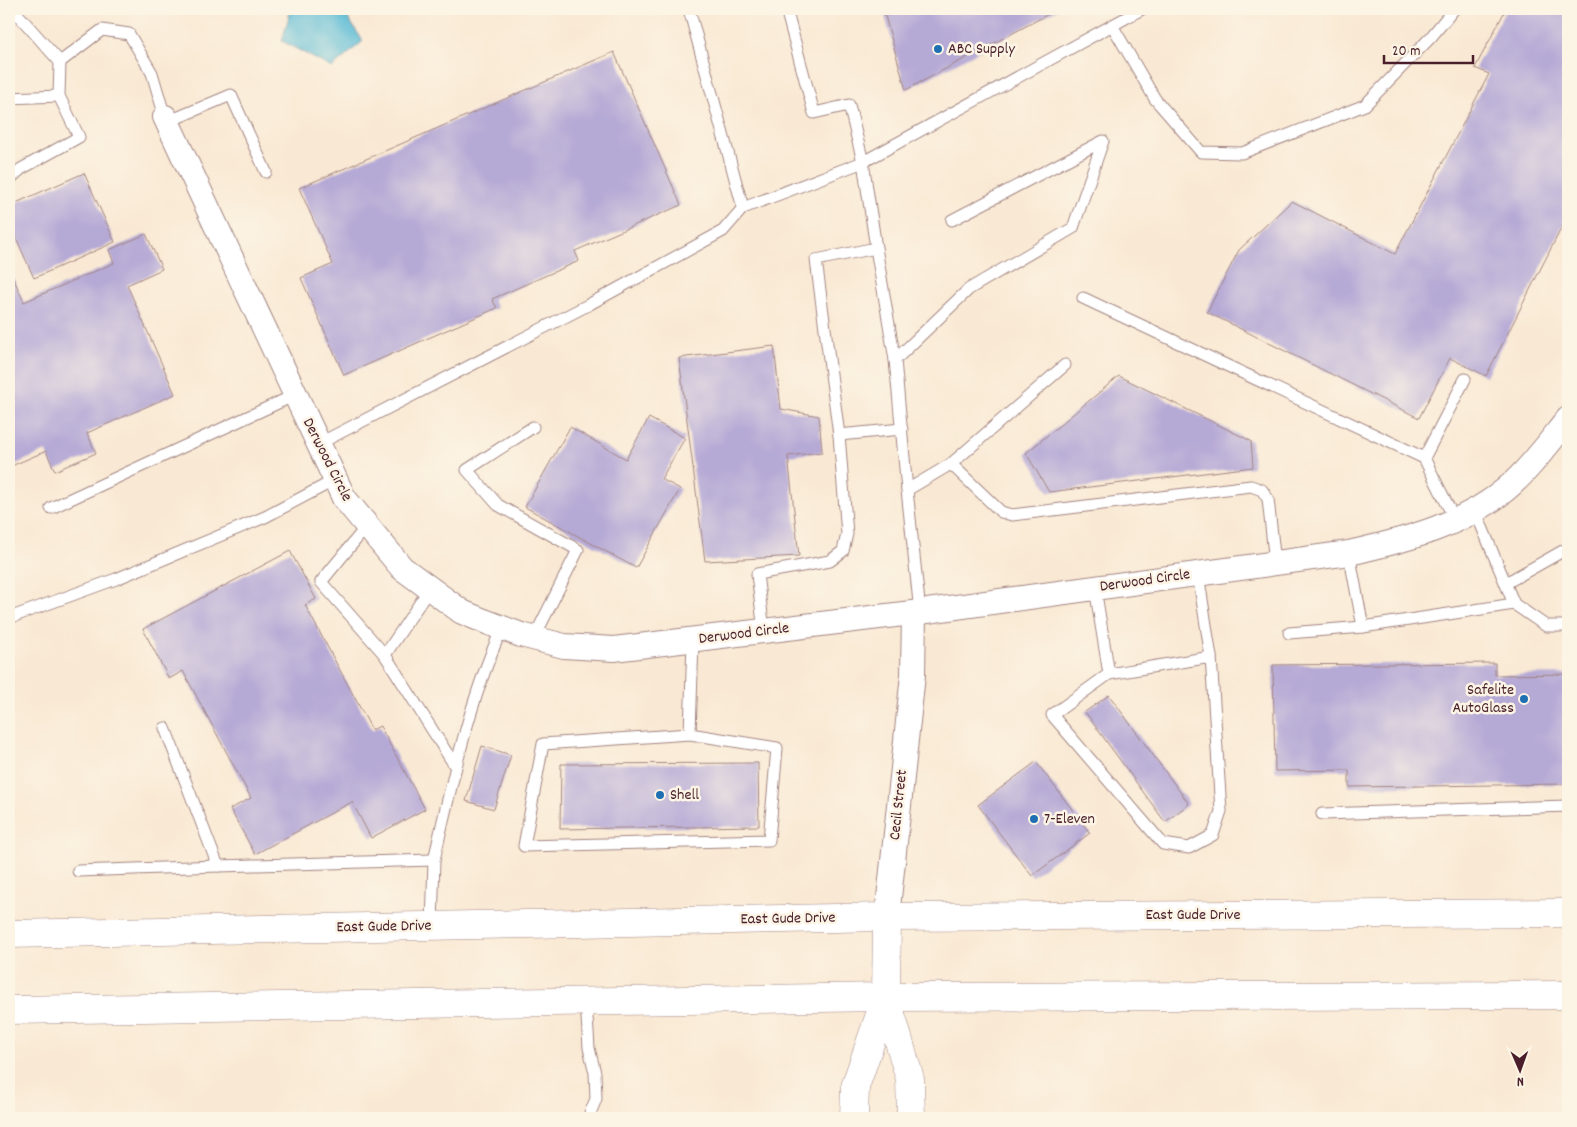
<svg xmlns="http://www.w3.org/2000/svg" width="1577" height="1127" font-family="Dekko,sans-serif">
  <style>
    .water { fill: #57bad5; stroke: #506c80 }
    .building { fill: #b5a9d6 }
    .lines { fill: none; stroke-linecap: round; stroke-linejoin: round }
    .lane-casing { stroke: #a28480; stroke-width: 13 }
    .street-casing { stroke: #a28480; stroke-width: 26 }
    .secondary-casing { stroke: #a28480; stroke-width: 29 }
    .lane { stroke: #fff; stroke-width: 11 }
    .street { stroke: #fff; stroke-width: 24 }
    .secondary { stroke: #fff; stroke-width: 28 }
    .poi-dot { fill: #1f6fb2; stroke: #fcf5e5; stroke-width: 2 }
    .labels { text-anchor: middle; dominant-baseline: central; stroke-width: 5; stroke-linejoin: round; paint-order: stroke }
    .poi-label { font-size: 16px; fill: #4a1f2b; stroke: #fcf5e5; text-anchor: start }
    .street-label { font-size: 16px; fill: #4a1f2b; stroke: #fcf5e5 }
  </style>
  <rect width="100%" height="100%" fill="#fcf5e5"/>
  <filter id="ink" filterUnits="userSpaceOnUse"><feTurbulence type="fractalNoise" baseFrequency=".02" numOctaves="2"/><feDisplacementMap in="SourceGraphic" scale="10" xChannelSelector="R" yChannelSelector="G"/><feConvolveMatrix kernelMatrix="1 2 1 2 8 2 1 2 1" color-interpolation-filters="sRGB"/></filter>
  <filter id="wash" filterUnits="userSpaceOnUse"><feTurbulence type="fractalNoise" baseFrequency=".0096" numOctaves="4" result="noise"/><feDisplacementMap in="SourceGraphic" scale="20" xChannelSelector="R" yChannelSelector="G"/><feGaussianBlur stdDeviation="1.12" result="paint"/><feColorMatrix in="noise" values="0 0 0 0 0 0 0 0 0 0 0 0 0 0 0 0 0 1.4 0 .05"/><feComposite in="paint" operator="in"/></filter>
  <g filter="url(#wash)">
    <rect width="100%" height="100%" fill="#f9e9d4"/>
    <!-- water -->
    <path class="water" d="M291,9h51l21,32 -31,27 -50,-27z"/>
    <g id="blocks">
      <!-- building -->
      <g class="building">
        <path d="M883,9h175l-152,81z"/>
        <path d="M1506,9h62v206l-82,161 -36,-18 -31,60 -212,-106 32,-62 53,-49 103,53 94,-180 -14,-6z"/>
        <path d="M614,52l67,153 -106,46 4,10 -87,38 5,9 -153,67 -43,-97 32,-14 -34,-76z"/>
        <path d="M84,173l31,69 -81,36 -25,-56v-16z"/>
        <path d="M146,234l16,35 -35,16 48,109 -88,39 9,20 -41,18 -9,-20 -37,16v-190l3,-2 12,27 90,-39 -5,-13z"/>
        <path d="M774,346l7,63 38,7 3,36 -34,4 11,100 -94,5 -26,-203z"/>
        <path d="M1119,376l132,65 2,26 -204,25 -23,-39z"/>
        <path d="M649,418l36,20 -24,41 19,10 -44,79 -111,-61 45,-80 56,32z"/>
        <path d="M290,551l26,48 -11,6 67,125 8,-4 45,83 -54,29 -19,-36 -97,52 -25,-45 21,-11 -68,-127 -14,8 -26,-50z"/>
        <path d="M1495,663v12l73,-1v110l-219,3v-17l-74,1 -2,-106z"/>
        <path d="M1109,695l80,109 -24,18 -80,-110z"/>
        <path d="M482,746l29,9 -17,54 -28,-8z"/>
        <path d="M1036,762l54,71 -58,43 -54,-71z"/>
        <path d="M758,763l1,63 -199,3 1,-65z"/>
      </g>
    </g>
  </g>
  <g filter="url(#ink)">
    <use href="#blocks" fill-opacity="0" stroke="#a28480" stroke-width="1"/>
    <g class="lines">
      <defs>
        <g id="lane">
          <path d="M13,9l47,53"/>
          <path d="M689,9l54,199 120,-46 -14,-57 -35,8 -28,-104"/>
          <path d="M1112,25l43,74 46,53 41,1 123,-48 66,-68 23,-28"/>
          <path d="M9,98l50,-2"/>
          <path d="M167,122l64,-27 35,77"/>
          <path d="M9,180l12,-11 58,-32 -20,-41 1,-34 42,-32 27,4 23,39 13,44"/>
          <path d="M876,248l-13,-86 279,-153"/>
          <path d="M1083,298l341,160"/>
          <path d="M533,427l-66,43 31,35 80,45 -44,88"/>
          <path d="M839,435l-23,-175 60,-12 19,112"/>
          <path d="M318,444l270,-139 135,-74 20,-23"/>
          <path d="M951,464l114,-99"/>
          <path d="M907,490l-12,-130 74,-71 104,-61 30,-87 -151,79"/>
          <path d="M51,508l244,-113"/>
          <path d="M1475,510l39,94 32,22h22"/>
          <path d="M1455,520l-31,-62 41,-79"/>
          <path d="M367,526l-46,56 64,73"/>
          <path d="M1349,553l14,74"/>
          <path d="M1506,583l62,-35"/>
          <path d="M430,588l-45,67 70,111"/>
          <path d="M1095,588l14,86 -57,41 111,129 26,4 24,-13 8,-24 -10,-154 -13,-83"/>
          <path d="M920,612l-13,-122 44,-26 50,48 11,3 239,-29 11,4 6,9 7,64"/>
          <path d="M9,618l107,-39 149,-62 70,-37"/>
          <path d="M764,631l-7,-57 73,-13 13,-10 4,-17 -8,-99 63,-6"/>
          <path d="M1289,633l74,-6 151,-23"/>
          <path d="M1109,674l102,-17"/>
          <path d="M165,728l53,138 216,-6 -2,66"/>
          <path d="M690,734l-147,10 -19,102 245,-6 8,-92 -87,-14 3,-94"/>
          <path d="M1322,814l246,-8"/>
          <path d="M434,860c18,-79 35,-158 68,-232"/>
          <path d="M78,871l140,-5"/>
          <path d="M586,1002l3,46 6,25 1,26 -8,19"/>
        </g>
        <g id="street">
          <path d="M165,117l179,381 58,70 60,44 22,9 37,14 43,11 50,3 306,-37 429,-59c57,-13 120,-29 164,-70 20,-18 38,-43 55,-64"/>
          <path d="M887,917l26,-242 1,-62"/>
        </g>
        <g id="secondary">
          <path d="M887,917l-1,80 24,82 1,39"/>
          <path d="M9,934l878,-17 681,-4"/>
          <path d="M9,1010l877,-13 682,-2"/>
          <path d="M854,1118l1,-31 31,-90"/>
        </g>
      </defs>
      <!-- lane casing -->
      <use href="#lane" class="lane-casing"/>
      <!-- street casing -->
      <use href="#street" class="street-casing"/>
      <!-- secondary casing -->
      <use href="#secondary" class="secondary-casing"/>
      <!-- lane -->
      <use href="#lane" class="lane"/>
      <!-- street -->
      <use href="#street" class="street"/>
      <!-- secondary -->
      <use href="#secondary" class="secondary"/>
    </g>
  </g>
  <!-- markers -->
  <g class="poi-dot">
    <circle cx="938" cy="49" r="5"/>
    <circle cx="1524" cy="699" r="5"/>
    <circle cx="660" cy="795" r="5"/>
    <circle cx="1034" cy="819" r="5"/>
  </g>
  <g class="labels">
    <!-- poi labels -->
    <g class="poi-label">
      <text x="948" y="49">ABC Supply</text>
      <text x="1514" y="690" text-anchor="end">Safelite<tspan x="1514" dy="18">AutoGlass</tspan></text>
      <text x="670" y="795">Shell</text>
      <text x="1044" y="819">7-Eleven</text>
    </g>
    <!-- street labels -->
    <g class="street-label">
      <text transform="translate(327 460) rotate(63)">Derwood Circle</text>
      <text transform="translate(1145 581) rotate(-8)">Derwood Circle</text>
      <text transform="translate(744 634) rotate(-7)">Derwood Circle</text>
      <text transform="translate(899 805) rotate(-84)">Cecil Street</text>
      <text x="1193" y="915">East Gude Drive</text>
      <text transform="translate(788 919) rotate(-1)">East Gude Drive</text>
      <text transform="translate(384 927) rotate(-1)">East Gude Drive</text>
    </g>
  </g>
  <!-- margin -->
  <rect width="1577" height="1127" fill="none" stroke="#fcf5e5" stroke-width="30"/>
  <!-- north arrow -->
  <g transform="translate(1520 1070) rotate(178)" stroke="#fcf5e5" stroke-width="4" paint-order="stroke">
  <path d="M0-4L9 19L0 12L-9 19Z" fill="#4a1f2b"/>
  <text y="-8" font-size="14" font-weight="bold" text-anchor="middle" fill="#4a1f2b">N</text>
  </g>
  <!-- scale -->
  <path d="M1384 55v8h89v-8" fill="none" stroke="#4a1f2b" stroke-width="2.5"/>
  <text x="1392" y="55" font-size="15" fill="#4a1f2b" stroke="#fcf5e5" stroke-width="4" paint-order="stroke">20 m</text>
</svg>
